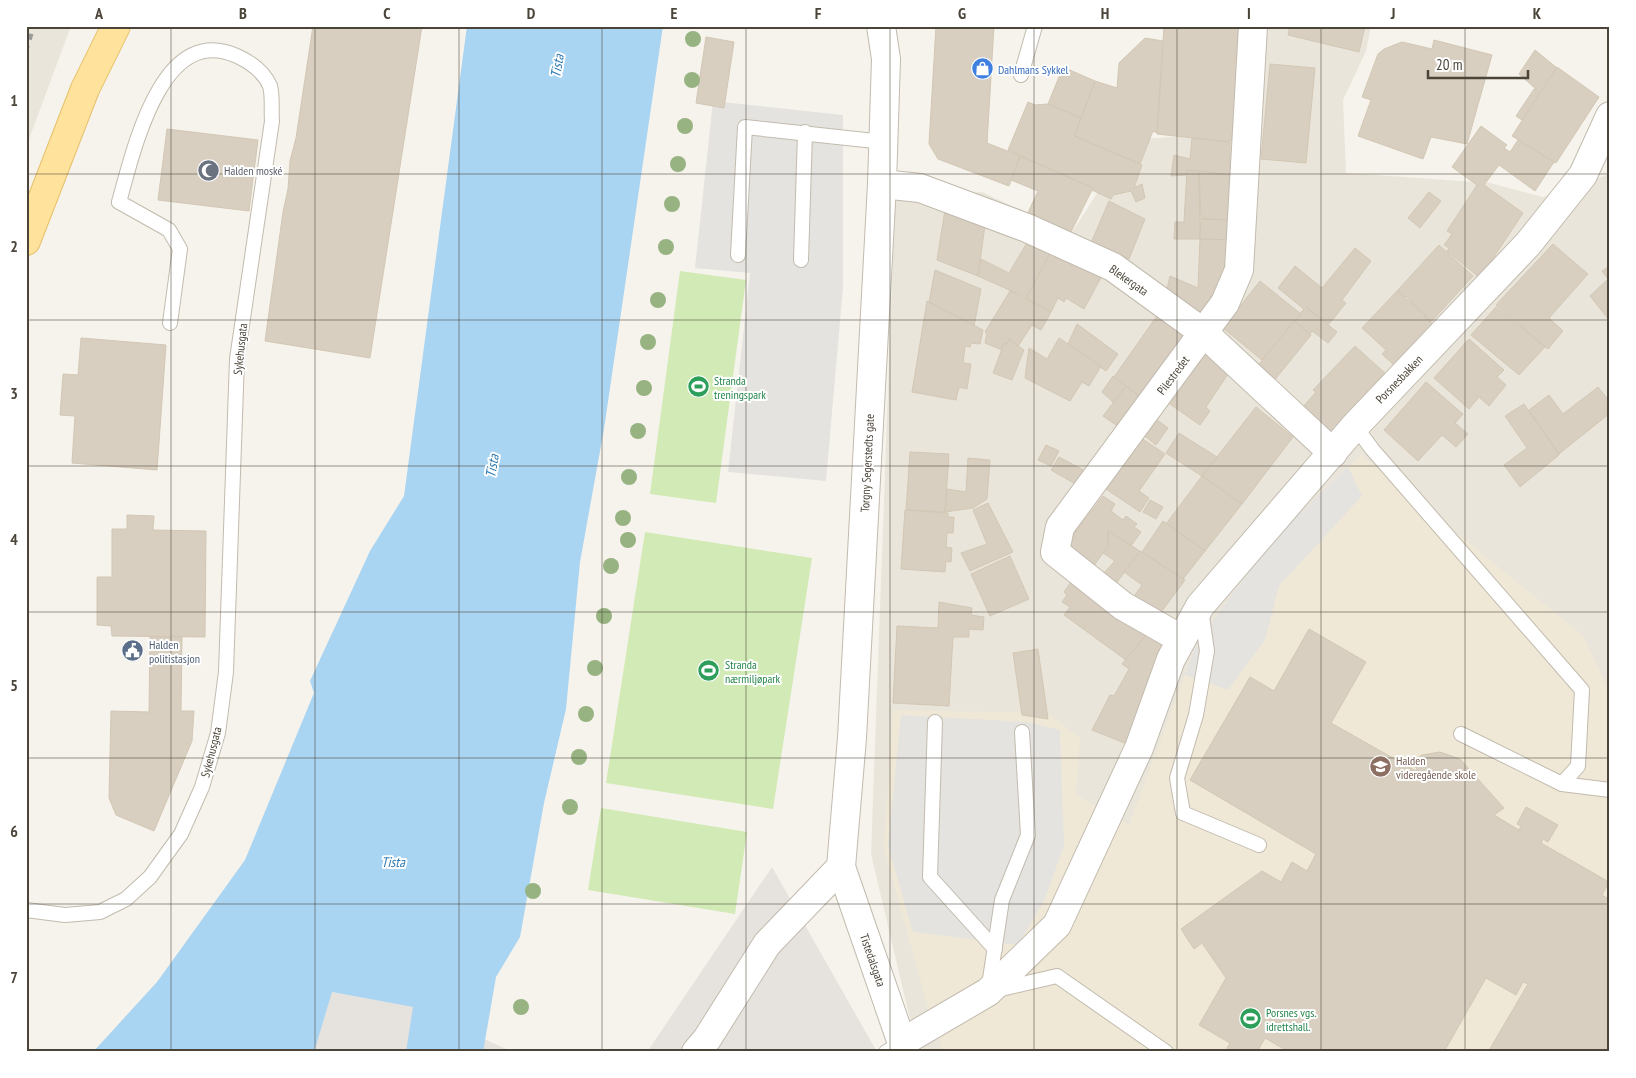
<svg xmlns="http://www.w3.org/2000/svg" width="1636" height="1078" font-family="'PT Sans Narrow',sans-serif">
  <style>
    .residential { fill: #eae5da }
    .industrial { fill: #e6e2dd }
    .education { fill: #efe8d6 }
    .green { fill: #d2eab5 }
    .parking { fill: #e5e3e0 }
    .water { fill: #a9d4f2 }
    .building { fill: #d8cfc1; stroke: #d3c7b4 }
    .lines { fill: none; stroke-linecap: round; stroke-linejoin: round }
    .service-casing { stroke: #c2bbae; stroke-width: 16 }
    .minor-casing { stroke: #c2bbae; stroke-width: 30 }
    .tertiary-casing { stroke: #c2bbae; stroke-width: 30 }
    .primary-casing { stroke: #e6c16a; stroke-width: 30 }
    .service { stroke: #fff; stroke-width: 14 }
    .minor { stroke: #fff; stroke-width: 28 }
    .tertiary { stroke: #fff; stroke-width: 28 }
    .primary { stroke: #ffe39c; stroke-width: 28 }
    .rail { stroke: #9a9a9a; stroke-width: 4; stroke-dasharray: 6 6; stroke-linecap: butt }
    .tree { fill: #97b381 }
    .grid { fill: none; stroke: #4b4439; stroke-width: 1; stroke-opacity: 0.55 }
    .labels { text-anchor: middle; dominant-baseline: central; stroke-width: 4; stroke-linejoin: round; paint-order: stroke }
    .shop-label { font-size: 12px; fill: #366cbe; stroke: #fff; text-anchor: start }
    .worship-label { font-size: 12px; fill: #5b616d; stroke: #fff; text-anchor: start }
    .street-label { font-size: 12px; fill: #4b4439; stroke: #fff }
    .leisure-label { font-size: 12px; fill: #27864d; stroke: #fff; text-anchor: start }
    .service-label { font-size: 12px; fill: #4e5e75; stroke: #fff; text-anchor: start }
    .education-label { font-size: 12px; fill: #785e54; stroke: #fff; text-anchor: start }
    .water-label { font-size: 14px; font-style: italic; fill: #2e7ab2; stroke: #fff }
    .neatline { fill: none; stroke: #4b4439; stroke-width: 2 }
    .grid-label { font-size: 16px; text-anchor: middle; font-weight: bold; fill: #4b4439 }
  </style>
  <rect width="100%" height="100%" fill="#f6f3ec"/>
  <!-- residential -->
  <g class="residential">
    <path d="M26,26h45l-45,121z"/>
    <path d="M1267,26h104l-5,25 -23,49 3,73 144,10 53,14 67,-23v878h-686l-15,-37 -38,-161 24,-655 87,-7 89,42 60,-94 105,-8 23,-15z"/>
  </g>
  <!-- industrial -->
  <g class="industrial">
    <path d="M772,867l105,185h-230z"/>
    <path d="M332,992l81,15 100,45h-215z"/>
  </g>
  <!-- education -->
  <path class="education" d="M1361,455l222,181 27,57v359h-666l-15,-41 -45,-163 9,-138 154,3 33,25 -4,57 53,30 67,-180 74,-103z"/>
  <!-- green -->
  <g class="green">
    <path d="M680,271l66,9 -30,223 -66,-9z"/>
    <path d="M645,532l167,26 -39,251 -167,-26z"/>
    <path d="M601,808l146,24 -12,82 -147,-24z"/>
  </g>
  <!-- parking -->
  <g class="parking">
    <path d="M713,101l130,14v172l-17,194 -98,-9 22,-199 -55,-5z"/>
    <path d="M1348,467l14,29 -83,90 -14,54 -37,50 -43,-15 11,-30 74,-103z"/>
    <path d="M901,715l126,7 33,8 4,116 -20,55 -26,44 -105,-13 -25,-86z"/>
  </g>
  <!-- water -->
  <path class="water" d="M467,26h196l-59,403 -24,133 -14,147 -22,94 -24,134 -24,40 -13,75h-77l7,-45 -81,-15 -18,60h-221l64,-70 88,-122 69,-167 -4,-12 60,-130 34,-55z"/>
  <!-- building -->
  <g class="building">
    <path d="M313,26h109l-52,332 -105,-17 18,-129 5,-23 2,-28 6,-23z"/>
    <path d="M936,26h58l-7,117 33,13 -11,30 -71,-27 -9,-15z"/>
    <path d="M1164,26h76l-8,115 -2,-1v2l-73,-8z"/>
    <path d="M1290,26h75l-6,26 -71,-17z"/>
    <path d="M706,37l28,5 -10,66 -28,-5z"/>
    <path d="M1145,38l18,3 -6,92 -4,-2 -13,33 -66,-28 21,-55 22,7 2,-25z"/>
    <path d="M1434,40l58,15 -25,89 -36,-7 -8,22 -65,-23 13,-36 -9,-3 16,-43 6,-5 18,-7 30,7z"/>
    <path d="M1535,50l22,18 -35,52 -6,-4 18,-27 3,1 -18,-16z"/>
    <path d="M1270,64l45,4 -9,95 -45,-4z"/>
    <path d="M1063,67l32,14 -14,37 -33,-14z"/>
    <path d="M1557,67l42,30 -43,66 -44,-27z"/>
    <path d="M1028,102l7,3 13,-1 33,14 -7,18 68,29 -8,23 8,-4 3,14 -9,4 -5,-11 -18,4 -2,4 -19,-9 1,-2 -85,-38z"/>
    <path d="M1481,126l26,19 -3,3 6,4 8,-12 36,22 -19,29 -36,-26 -15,20 39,28 -43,65 -33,-27 2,-3 -5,-3 8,-11 -5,-3 30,-46 -25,-18z"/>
    <path d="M167,129l91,11 -9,71 -91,-11z"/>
    <path d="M1192,138l38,4v35l-43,-7 -1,5 -15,1 3,-21 16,4z"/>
    <path d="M1020,156l73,32 -24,48 -43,-19 12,-26 -27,-11z"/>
    <path d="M1187,170l12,1 1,68h-26l1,-17h9z"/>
    <path d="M1199,171l30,4 2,45 -30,-1z"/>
    <path d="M1429,192l12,9 -21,27 -12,-10z"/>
    <path d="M1109,201l36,18 -16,40 -38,-16z"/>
    <path d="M945,210l40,15 -7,51 -41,-16z"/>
    <path d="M1201,219l30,1v20l-31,-1z"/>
    <path d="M1200,239l31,1 -1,39 -30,39 -33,-29 3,-13 28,12z"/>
    <path d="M1028,241l23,10 -24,47 -49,-22 3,-17 28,14z"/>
    <path d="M1553,244l35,30 -39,44 14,13 -15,18 -52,-44z"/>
    <path d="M1439,245l34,31 -42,46 -25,-26 -2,2 -7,-7z"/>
    <path d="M1355,248l16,13 -29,39 4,3 -17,21 -23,-17 31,25 -9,11 -16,-12 -2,3 -16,-13 10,-12 -26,-21 17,-22 27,22z"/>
    <path d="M1052,250l51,24 -19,35 -18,-11 -2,4 -6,-4 -7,14 -25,-14z"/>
    <path d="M1610,266v55l-20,-25 18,-17 -6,-8z"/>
    <path d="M935,270l46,19 -7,37 -45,-24z"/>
    <path d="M1260,281l41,33 -39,46 -39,-32z"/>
    <path d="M1010,291l41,21 -10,18 -9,-5 -14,21 -9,-7 -2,5 -3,-1 -2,7 -17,-7 2,-10 -2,-1z"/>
    <path d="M1397,291l29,24 -1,2 7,7 -37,42 -13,-12 4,-4 -24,-22z"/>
    <path d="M927,301l56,29 -3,14 -9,-1 -1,4 -5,-1 -2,17 8,1 -4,25 -8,-2 -3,13 -44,-8z"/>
    <path d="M1496,307l49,40 -26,28 -48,-40z"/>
    <path d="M1159,313l32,23 -48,63 -29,-22z"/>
    <path d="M1294,321l17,14 -38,47 -17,-14z"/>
    <path d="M1077,324l41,30 -12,17 -38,-27z"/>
    <path d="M81,338l85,7 -9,125 -85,-7 3,-47 -15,-1 3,-41 15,1z"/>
    <path d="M1059,338l42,28 -12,20 -7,-4 -12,19 -45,-23 4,-30 18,11z"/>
    <path d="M1009,339l15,11 -12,30 -19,-7 11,-30 3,1z"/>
    <path d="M1469,339l35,31 -7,7 9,8 -17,21 -10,-9 -10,12 -35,-31z"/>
    <path d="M1355,346l32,29 -56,60 -29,-27 14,-16 -3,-2z"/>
    <path d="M1204,349l24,25 -22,33 4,4 -10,14 -33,-23z"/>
    <path d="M1113,376l13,10 -13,16 -11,-10z"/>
    <path d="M1426,382l37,32 -8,9 13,11 -12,13 -14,-12 -24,26 -34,-31z"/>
    <path d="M1126,386l17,13 -21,30 -19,-13z"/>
    <path d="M1598,387l12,15v11l-51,41 -30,-44 20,-15 14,19z"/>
    <path d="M1524,404l35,51 -39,32 -16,-22 23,-17 -22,-32z"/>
    <path d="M1256,407l37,30 -51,67 -40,-28z"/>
    <path d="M1156,419l12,9 -12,17 -11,-9z"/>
    <path d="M1179,433l38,24 -15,19 -36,-23z"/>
    <path d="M1141,438l24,16 -26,37 10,7 -9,14 -34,-23z"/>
    <path d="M1046,445l13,6 -8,15 -13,-6z"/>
    <path d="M910,452l39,2 -4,58 -39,-2z"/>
    <path d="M1059,457l28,15 -8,14 -28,-16z"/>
    <path d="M968,458l22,2 -3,39 -14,9 -28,4 2,-23 19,3z"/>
    <path d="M1202,476l40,28 -37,47 -39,-27z"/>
    <path d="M1103,496l12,8 -4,7 12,9 3,-4 11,8 -3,3 7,5 -10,14 -23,-15v15l-15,21 -27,-23z"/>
    <path d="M1150,500l13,7 -7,12 -13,-7z"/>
    <path d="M988,503l25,49 -43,19 -9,-18 26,-9 -14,-34z"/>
    <path d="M905,510l43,3v4h6l-1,16h-6l-1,14 6,1 -1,14 -5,-1 -1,11 -44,-3z"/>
    <path d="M127,515l27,1 -1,14 53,1 -1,106 -93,-1 -1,-10 -14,-1v-48h15v-48h15z"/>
    <path d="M1163,521l42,30 -22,28 -41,-27z"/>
    <path d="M1108,531l32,20 -25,34 -12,-11 12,-13 -12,-8 5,-7z"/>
    <path d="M1140,551l45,29 -29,39 -25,-18 11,-16 -18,-13z"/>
    <path d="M1010,556l19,43 -39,17 -19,-42z"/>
    <path d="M1075,576l74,55 -23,29 -62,-45 6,-8 -8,-5 5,-7 -3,-3z"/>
    <path d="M939,602l33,6 -1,7 13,2 -1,13 -14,-1v8h-16l-4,69 -56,-3 4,-77 41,2z"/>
    <path d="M1309,629l57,33 -35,61 85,48 1,-2 -5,-8 10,-6 18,-3 20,7 44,49 -10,7 25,15 2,-4 -4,-2 9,-17 32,18 -10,17 -5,-3 -2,4 68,39 -7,13 8,5v152h-122l40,-68 -5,-2 -7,13 -30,-17 -42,74h-155l-24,-14 -8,14h-27l-3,-4 3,-5 -31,-18 27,-47 -24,-35 -8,6 -13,-20 81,-58 19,11 11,-20 15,9 9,-17 -126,-74 60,-103 24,14z"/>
    <path d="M1149,632l19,13 -36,101 -40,-16 18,-35 4,1 15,-27 -7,-5z"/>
    <path d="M150,637h32l-1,74h13l-2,30 -38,90 -38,-16 -7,-17 2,-87 38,1z"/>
    <path d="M1038,649l10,70 -26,-4 -9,-62z"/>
  </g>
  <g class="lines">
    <defs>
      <g id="service">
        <path d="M1021,75l14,-49"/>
        <path d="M738,255l7,-128 139,15"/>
        <path d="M801,260l4,-128"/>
        <path d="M1355,426l17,23 210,241 -4,76 -16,18"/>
        <path d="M1201,609l6,42 -11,64 -19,63 6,35 76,32"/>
        <path d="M935,722l-5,155 65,72"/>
        <path d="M1022,732l6,103 -26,65 -14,92 69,-16 109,76"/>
        <path d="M1461,734l101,50 48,6"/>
        <path d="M26,910l39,5 35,-3 26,-13 24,-22 31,-43 21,-47 16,-54 8,-61 11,-313 35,-238c-1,-10 1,-25 -2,-35 -6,-14 -20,-24 -33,-30 -76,-35 -104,97 -118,146l50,28 11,19 -10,74"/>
        <path d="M886,1052l15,-9"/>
      </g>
      <g id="minor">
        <path d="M882,184l38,4 107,40 86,39 91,66 129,120"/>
        <path d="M1181,639l-58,-33 -68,-54 5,-25 165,-224 14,-33 14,-244"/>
        <path d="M901,1043l87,-51 69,-67 82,-177 32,-89 29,-53 155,-180 173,-182 55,-69 27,-59"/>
        <path d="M696,1052l11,-13 60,-95 74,-77"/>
      </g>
      <path id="tertiary" d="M881,26l5,33 -4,125 -30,554 -11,129 64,185"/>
      <path id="primary" d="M26,241l59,-152 31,-63"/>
    </defs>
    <!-- service casing -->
    <use href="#service" class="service-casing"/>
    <!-- minor casing -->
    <use href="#minor" class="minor-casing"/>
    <!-- tertiary casing -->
    <use href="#tertiary" class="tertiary-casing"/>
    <!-- primary casing -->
    <use href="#primary" class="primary-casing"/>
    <!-- service -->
    <use href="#service" class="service"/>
    <!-- minor -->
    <use href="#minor" class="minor"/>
    <!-- tertiary -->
    <use href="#tertiary" class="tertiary"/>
    <!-- primary -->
    <use href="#primary" class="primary"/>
    <!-- rail -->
    <path class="rail" d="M26,51l8,-25"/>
  </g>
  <!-- trees -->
  <g class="tree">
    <circle cx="693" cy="39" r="8"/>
    <circle cx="692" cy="80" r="8"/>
    <circle cx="685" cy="126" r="8"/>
    <circle cx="678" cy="164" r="8"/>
    <circle cx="672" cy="204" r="8"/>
    <circle cx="666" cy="247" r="8"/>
    <circle cx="658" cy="300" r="8"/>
    <circle cx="648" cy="342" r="8"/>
    <circle cx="644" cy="388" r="8"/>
    <circle cx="638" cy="431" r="8"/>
    <circle cx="629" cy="477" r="8"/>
    <circle cx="623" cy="518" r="8"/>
    <circle cx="628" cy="540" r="8"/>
    <circle cx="611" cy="566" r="8"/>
    <circle cx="604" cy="616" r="8"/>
    <circle cx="595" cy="668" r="8"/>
    <circle cx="586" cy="714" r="8"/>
    <circle cx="579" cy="757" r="8"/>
    <circle cx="570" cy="807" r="8"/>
    <circle cx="533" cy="891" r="8"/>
    <circle cx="521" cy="1007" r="8"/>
  </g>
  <!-- grid -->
  <path class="grid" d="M171,26v1026M315,26v1026M459,26v1026M602,26v1026M746,26v1026M890,26v1026M1034,26v1026M1177,26v1026M1321,26v1026M1465,26v1026M26,174h1584M26,320h1584M26,466h1584M26,612h1584M26,758h1584M26,904h1584"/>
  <!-- icons -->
  <defs>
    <symbol id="shop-disc" viewBox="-11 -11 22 22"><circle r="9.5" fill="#3f7fe0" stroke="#fff"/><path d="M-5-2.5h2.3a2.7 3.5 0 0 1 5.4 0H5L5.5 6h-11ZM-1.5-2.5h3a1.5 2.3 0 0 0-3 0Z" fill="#fff"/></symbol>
    <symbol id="mosque-disc" viewBox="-11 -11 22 22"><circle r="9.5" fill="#6b7280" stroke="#fff"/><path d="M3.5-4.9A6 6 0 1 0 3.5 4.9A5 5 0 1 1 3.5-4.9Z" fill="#fff"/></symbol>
    <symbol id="stadium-disc" viewBox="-11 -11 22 22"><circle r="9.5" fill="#2e9e5b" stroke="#fff"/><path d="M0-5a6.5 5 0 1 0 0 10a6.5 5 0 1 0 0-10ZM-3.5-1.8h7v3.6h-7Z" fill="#fff"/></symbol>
    <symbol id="civic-disc" viewBox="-11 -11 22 22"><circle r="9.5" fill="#5c6f8a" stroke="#fff"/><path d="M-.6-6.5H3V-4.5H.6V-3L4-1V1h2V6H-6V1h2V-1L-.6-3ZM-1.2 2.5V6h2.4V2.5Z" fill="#fff"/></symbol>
    <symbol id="school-disc" viewBox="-11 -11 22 22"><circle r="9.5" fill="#8d6e63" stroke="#fff"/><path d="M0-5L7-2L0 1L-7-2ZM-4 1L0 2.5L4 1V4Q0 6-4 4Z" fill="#fff"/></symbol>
  </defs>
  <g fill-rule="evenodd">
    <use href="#shop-disc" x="970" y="56" width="25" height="25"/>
    <use href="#mosque-disc" x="196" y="158" width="25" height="25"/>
    <use href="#stadium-disc" x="686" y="374" width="25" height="25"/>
    <use href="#civic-disc" x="120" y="638" width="25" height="25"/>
    <use href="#stadium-disc" x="696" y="658" width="25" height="25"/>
    <use href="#school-disc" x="1368" y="754" width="25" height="25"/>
    <use href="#stadium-disc" x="1238" y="1006" width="25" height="25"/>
  </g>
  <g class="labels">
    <!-- shop labels -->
    <g class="shop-label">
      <text x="998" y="69">Dahlmans Sykkel</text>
    </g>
    <!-- worship labels -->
    <g class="worship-label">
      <text x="224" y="170">Halden moské</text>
    </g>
    <!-- street labels -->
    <g class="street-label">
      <text transform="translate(1129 280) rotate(35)">Blekergata</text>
      <text transform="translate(240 349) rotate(-84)">Sykehusgata</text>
      <text transform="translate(1173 375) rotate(-53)">Pilestredet</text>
      <text transform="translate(1399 379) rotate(-46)">Porsnesbakken</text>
      <text transform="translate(867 463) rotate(-87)">Torgny Segerstedts gate</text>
      <text transform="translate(211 752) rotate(-76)">Sykehusgata</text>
      <text transform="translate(873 960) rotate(71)">Tistedalsgata</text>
    </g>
    <!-- leisure labels -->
    <g class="leisure-label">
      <text x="714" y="380">Stranda<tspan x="714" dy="14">treningspark</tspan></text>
      <text x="725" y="664">Stranda<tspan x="725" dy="14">nærmiljøpark</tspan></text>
      <text x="1266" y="1012">Porsnes vgs.<tspan x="1266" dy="14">idrettshall.</tspan></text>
    </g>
    <!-- service labels -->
    <g class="service-label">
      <text x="149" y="644">Halden<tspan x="149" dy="14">politistasjon</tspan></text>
    </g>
    <!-- education labels -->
    <g class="education-label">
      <text x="1396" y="760">Halden<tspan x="1396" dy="14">videregående skole</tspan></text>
    </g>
    <!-- water labels -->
    <g class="water-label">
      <text transform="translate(557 66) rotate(-81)">Tista</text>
      <text transform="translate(492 466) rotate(-81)">Tista</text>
      <text x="393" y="862">Tista</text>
    </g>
  </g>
  <!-- border -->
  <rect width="1636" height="1078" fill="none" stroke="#ffffff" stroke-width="55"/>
  <!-- scale -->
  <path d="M1428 70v8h100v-8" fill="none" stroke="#4b4439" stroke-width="2.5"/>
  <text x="1436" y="70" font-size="15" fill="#4b4439" stroke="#ffffff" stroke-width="4" paint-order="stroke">20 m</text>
  <rect x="28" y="28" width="1580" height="1022" class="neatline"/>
  <g class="grid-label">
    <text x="99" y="19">A</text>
    <text x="243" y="19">B</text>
    <text x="387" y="19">C</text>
    <text x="531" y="19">D</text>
    <text x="674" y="19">E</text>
    <text x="818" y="19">F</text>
    <text x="962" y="19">G</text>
    <text x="1105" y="19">H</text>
    <text x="1249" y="19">I</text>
    <text x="1393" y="19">J</text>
    <text x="1537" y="19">K</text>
    <text x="14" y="106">1</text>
    <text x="14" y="252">2</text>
    <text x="14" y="399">3</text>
    <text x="14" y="545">4</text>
    <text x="14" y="691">5</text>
    <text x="14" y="837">6</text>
    <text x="14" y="983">7</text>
  </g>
</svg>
